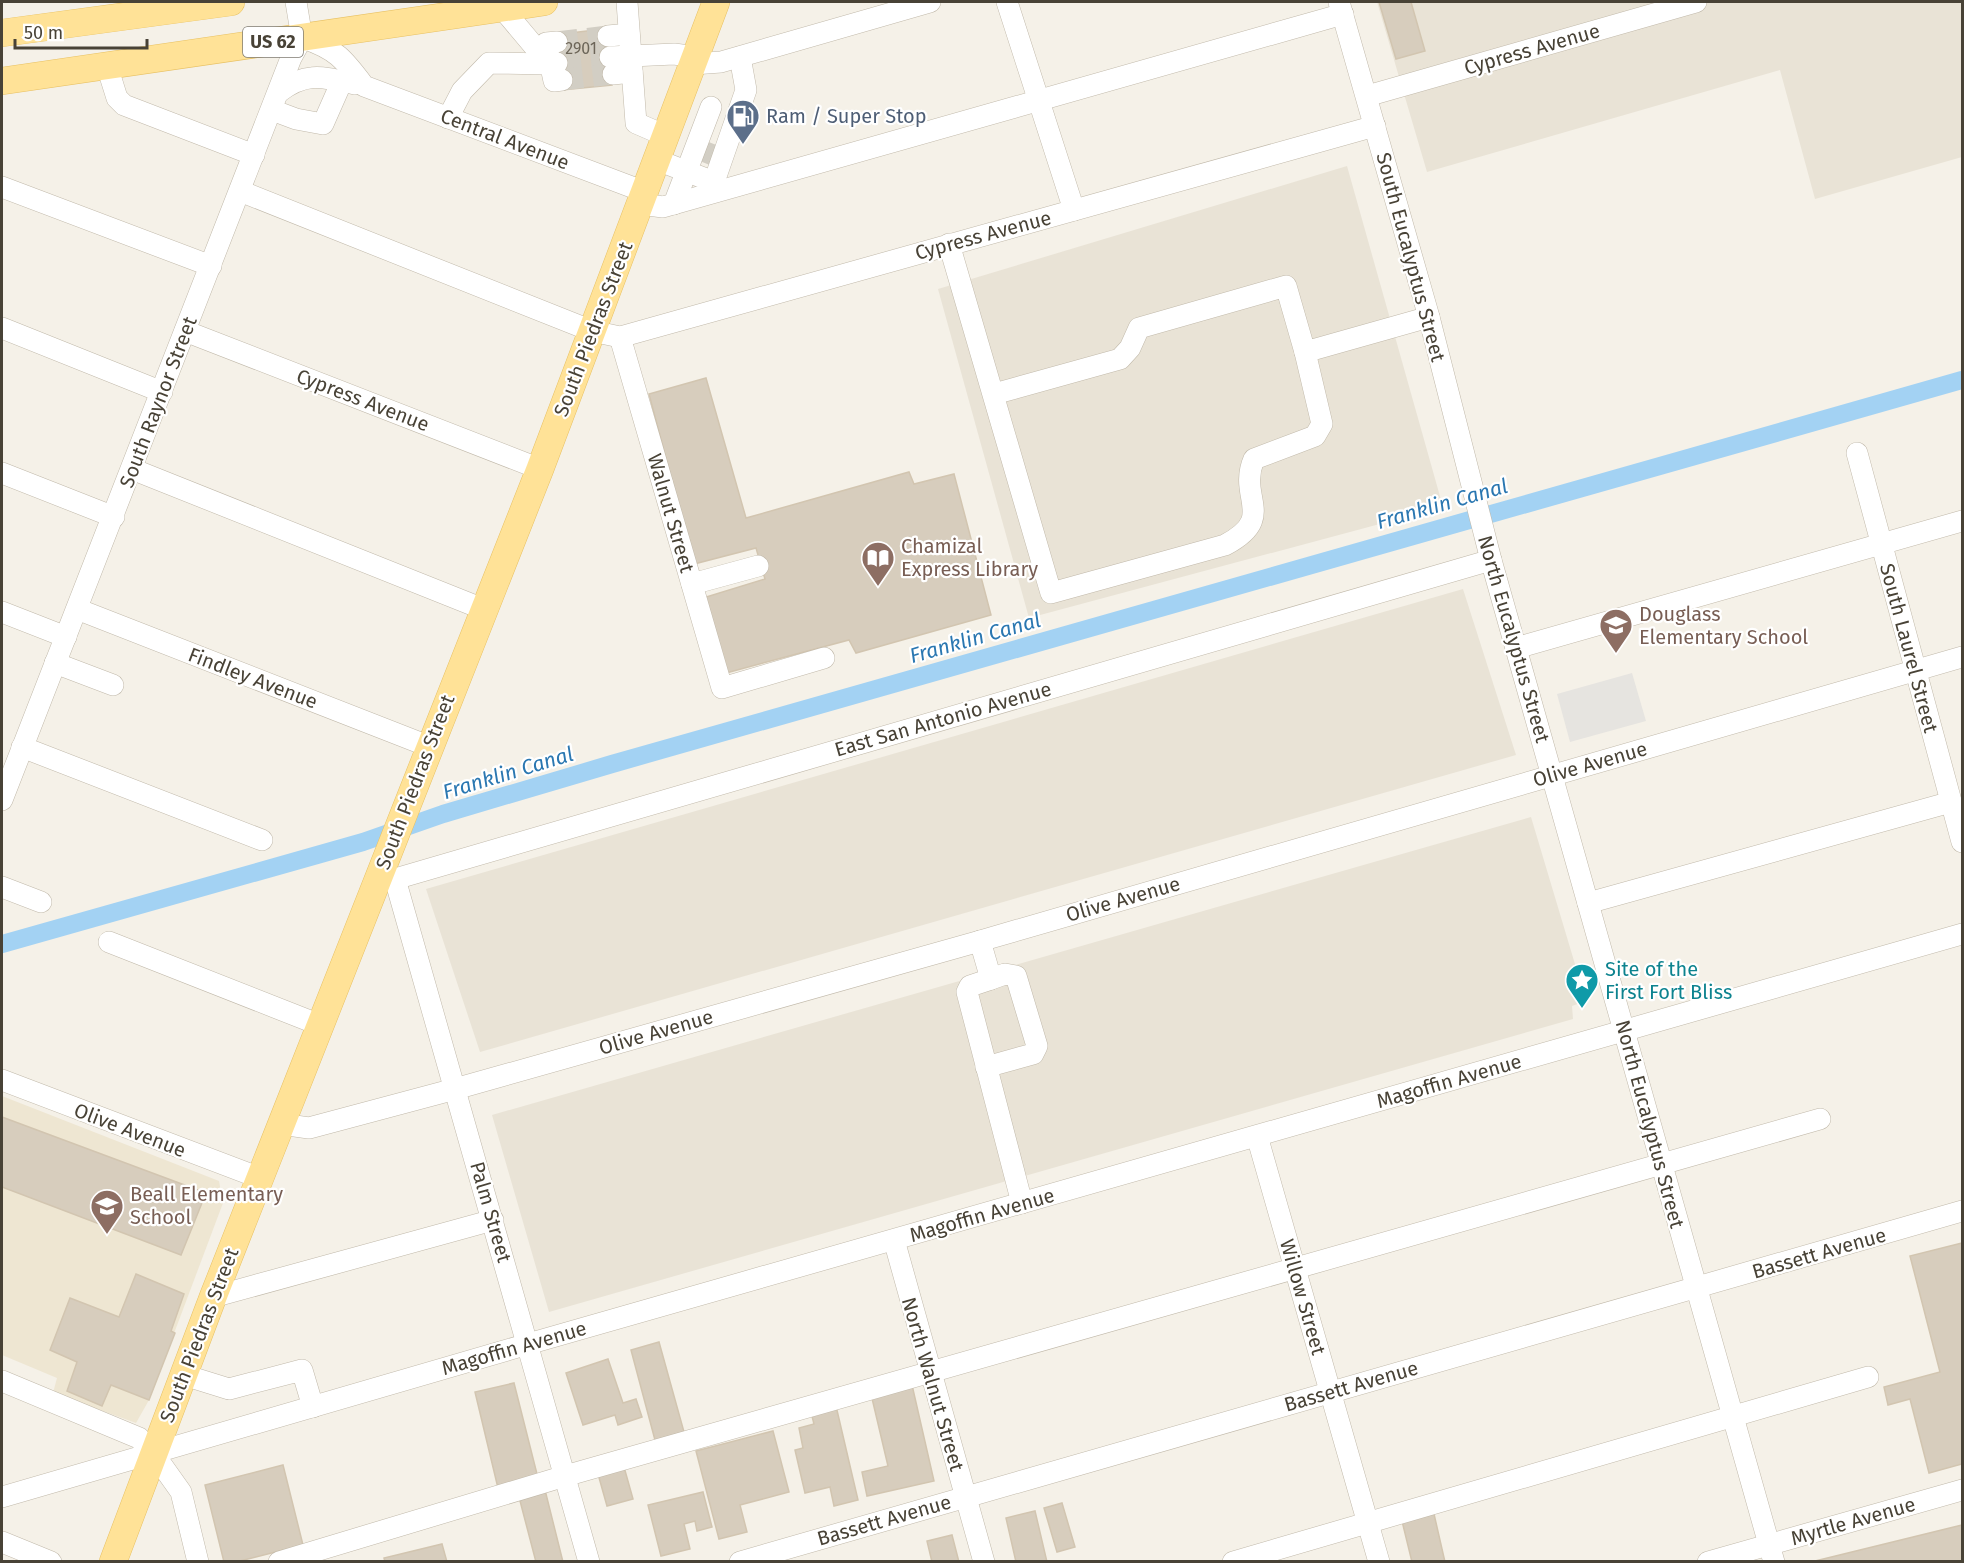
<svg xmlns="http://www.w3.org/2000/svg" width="1964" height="1563" font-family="'Fira Sans',sans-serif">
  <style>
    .residential { fill: #e9e3d6 }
    .education { fill: #eee6d2 }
    .parking { fill: #e6e4e0 }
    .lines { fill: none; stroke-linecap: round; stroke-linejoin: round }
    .canal { stroke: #a3d2f3; stroke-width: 18 }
    .building { fill: #d7cdbd; stroke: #d2c5b0; stroke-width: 1.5 }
    .minor-tunnel { stroke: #d2cec4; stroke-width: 21; stroke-dasharray: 21 10; stroke-linecap: butt }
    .minor-casing { stroke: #c1b9aa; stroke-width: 22 }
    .major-casing { stroke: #e8c163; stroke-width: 28 }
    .minor { stroke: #fff; stroke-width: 21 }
    .major { stroke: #ffe297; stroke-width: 27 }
    .labels { text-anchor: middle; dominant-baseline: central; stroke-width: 4.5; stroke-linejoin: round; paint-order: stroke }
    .number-label { font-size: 16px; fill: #6c6558 }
    .shield { fill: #fff; stroke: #7f7b72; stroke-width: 1.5 }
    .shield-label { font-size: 18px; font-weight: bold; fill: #484236 }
    .street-label { font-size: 20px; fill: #484236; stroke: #fff }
    .service-label { font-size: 20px; fill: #4e5e75; stroke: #fff; text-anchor: start }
    .education-label { font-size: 20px; fill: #785e54; stroke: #fff; text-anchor: start }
    .culture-label { font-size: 20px; fill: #0d838f; stroke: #fff; text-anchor: start }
    .water-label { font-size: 21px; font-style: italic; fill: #2a77b1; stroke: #fff }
  </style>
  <rect width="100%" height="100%" fill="#f5f1e8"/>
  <!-- residential -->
  <g class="residential">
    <path d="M1377,2h585v155l-147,42 -35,-129 -353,102z"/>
    <path d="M1347,166l96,341 -414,111 -91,-329z"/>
    <path d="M1463,589l53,166 -1036,297 -54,-163z"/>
    <path d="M1531,817l55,184 -14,5 1,13 -1024,293 -57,-197z"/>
  </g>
  <!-- education -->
  <path class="education" d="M2,1096l217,85 4,22 -74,197 -13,23 -83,-30 4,-15 -55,-23z"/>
  <!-- parking -->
  <path class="parking" d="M1632,673l14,48 -76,21 -13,-48z"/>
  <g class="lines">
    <!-- canal -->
    <path class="canal" d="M2,944l361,-102 80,-28 169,-50 1350,-384"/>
  </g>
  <!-- building -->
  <g class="building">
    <path d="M1379,2h32l14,49 -29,8z"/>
    <path d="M603,29l9,56 -50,5 -8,-55z"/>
    <path d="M706,378l40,140 163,-46 5,12 40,-10 37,141 -135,38 -7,-13 -123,33 -23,-75 62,-19 -9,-31 -62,16 -45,-170z"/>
    <path d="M2,1117l204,76 -25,62 -179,-68z"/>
    <path d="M1962,1243v221l-33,9 -19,-74 -22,6 -4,-18 56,-15 -30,-116z"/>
    <path d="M136,1274l48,20 -13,37 4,2 -26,67 -38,-15 -9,21 -35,-15 10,-29 -27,-12 20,-52 49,19z"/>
    <path d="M659,1342l25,90 -29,8 -24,-90z"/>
    <path d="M608,1359l15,44 13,-4 6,18 -24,8 -3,-10 -32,10 -17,-52z"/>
    <path d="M514,1383l24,95 -40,10 -23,-96z"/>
    <path d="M912,1385l22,96 -67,15 -5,-24 26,-6 -17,-72z"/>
    <path d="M836,1406l22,94 -24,6 -4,-19 -25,6 -10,-43 8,-2 -4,-20 15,-4 -3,-12z"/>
    <path d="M773,1431l16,61 -49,13 7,27 -28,7 -23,-88z"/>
    <path d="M283,1465l20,80 -67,17h-12l-19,-77z"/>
    <path d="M624,1467l9,32 -26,7 -9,-32z"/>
    <path d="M545,1490l18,72h-27l-17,-65z"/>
    <path d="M703,1492l9,35 -15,4 -2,-10 -11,3 6,25 -29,7 -13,-51z"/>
    <path d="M1062,1503l13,44 -18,5 -13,-44z"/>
    <path d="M1035,1511l12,51h-31l-10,-44z"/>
    <path d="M1434,1514l11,48h-33l-10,-41z"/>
    <path d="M1962,1525v37h-151z"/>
    <path d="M952,1535l7,27h-27l-5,-21z"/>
    <path d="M442,1544l5,18h-62l-1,-4z"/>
  </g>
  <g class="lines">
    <!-- minor-tunnel -->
    <g class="minor-tunnel">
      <path d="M557,42l51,-6"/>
      <path d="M560,62l50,-5"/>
      <path d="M562,80l51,-6"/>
      <path d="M703,151l15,6"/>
    </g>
    <defs>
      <g id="minor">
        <path d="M627,2l9,121 30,13"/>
        <path d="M1007,2l67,208"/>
        <path d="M1339,2l90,315 62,243 283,1002"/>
        <path d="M502,8l47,56 8,-1"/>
        <path d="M608,36l21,-2"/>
        <path d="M303,38c33,11 41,21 61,48l281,106"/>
        <path d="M557,42l-11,1 8,38 8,-1"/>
        <path d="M610,57l64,-3 22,3"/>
        <path d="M693,64l28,-2 209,-60"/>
        <path d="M107,66l10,32 7,7 130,50"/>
        <path d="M613,74l19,-2"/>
        <path d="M279,92c28,-21 44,-15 76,-8"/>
        <path d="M1367,96l329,-94"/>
        <path d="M272,110l24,9 27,5 19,-43"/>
        <path d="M448,118l14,-27 27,-28 60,1"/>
        <path d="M657,160l57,22"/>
        <path d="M2,187l209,79"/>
        <path d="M240,191l352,140 28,6 755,-211"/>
        <path d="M717,191l-3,-9 32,-92 -6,-33"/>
        <path d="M641,204l22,3 680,-193"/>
        <path d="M674,204l37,-97"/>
        <path d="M949,244l102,349 174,-48c53,-28 12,-47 29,-86l61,-23 7,-12 -17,-72"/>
        <path d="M2,328l160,64"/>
        <path d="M185,331l355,138"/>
        <path d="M620,337l102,351 102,-30"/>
        <path d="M994,394l126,-35 10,-11 9,-20 147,-42 19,66 124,-35"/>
        <path d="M1857,453l105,389"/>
        <path d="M132,469l351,140"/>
        <path d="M2,473l112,44"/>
        <path d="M692,584l66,-18"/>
        <path d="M77,609l351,137"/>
        <path d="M2,612l64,25"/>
        <path d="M1516,648l446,-127"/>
        <path d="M55,663l58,22"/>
        <path d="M22,747l240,93"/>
        <path d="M2,800l289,-742 11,-20 -6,-36"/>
        <path d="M383,875l12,4 194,683"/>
        <path d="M395,879l1096,-319"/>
        <path d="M2,887l39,15"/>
        <path d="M1588,903l363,-101"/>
        <path d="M980,941l11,38 -21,7 -3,6 55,211"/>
        <path d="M109,942l211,83"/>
        <path d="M986,1067l47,-13 4,-8 -21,-70 -11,-2 -14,5"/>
        <path d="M2,1080l258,98"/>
        <path d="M281,1124l28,4 146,-39 525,-148 982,-284"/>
        <path d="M1257,1136l122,426"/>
        <path d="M894,1240l90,322"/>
        <path d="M213,1297l280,-77"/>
        <path d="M184,1375l45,14 73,-19 11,37"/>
        <path d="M2,1381l137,57 15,16 27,38 17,70"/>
        <path d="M2,1497l526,-153 1434,-410"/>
        <path d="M2,1542l49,20"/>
        <path d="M279,1562l286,-86 1255,-357"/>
        <path d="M740,1562l1222,-351"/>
        <path d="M1233,1562l635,-185"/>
        <path d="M1708,1562l254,-72"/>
      </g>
      <g id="major">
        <path d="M2,33l229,-31"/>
        <path d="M2,81l542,-79"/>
        <path d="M113,1562l100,-265 327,-828 176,-467"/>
      </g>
    </defs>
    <!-- minor casing -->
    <use href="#minor" class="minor-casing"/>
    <!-- major casing -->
    <use href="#major" class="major-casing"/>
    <!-- minor -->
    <use href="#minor" class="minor"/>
    <!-- major -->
    <use href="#major" class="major"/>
  </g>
  <!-- icons -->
  <defs>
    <symbol id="fuel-pin" viewBox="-11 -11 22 30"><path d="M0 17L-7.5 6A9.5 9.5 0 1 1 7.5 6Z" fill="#5c6f8a" stroke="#fff"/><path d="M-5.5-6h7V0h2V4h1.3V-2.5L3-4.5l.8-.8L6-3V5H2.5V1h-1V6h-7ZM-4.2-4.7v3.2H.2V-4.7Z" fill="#fff"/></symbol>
    <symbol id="library-pin" viewBox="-11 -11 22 30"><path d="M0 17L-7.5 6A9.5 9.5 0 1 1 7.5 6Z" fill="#8d6e63" stroke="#fff"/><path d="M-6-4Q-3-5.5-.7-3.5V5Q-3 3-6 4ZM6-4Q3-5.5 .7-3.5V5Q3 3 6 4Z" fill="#fff"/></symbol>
    <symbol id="school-pin" viewBox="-11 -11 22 30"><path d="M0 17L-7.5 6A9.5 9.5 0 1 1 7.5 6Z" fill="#8d6e63" stroke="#fff"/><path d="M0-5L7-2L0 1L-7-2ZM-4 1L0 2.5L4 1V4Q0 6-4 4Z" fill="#fff"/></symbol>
    <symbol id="sight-pin" viewBox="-11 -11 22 30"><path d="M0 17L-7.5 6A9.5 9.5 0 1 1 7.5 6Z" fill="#0f9aa8" stroke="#fff"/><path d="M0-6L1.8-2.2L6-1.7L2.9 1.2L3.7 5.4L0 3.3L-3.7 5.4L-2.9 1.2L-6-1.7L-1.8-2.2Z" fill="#fff"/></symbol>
  </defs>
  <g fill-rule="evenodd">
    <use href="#fuel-pin" x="724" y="97" width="38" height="52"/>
    <use href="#library-pin" x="859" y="539" width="38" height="52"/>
    <use href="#school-pin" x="1597" y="606" width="38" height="52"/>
    <use href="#sight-pin" x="1563" y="961" width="38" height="52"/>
    <use href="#school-pin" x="88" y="1187" width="38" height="52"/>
  </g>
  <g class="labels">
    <!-- number labels -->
    <g class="number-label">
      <text x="581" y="48">2901</text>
    </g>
    <!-- shield labels -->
    <rect class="shield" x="243" y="27" width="60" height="30" rx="4.5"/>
    <g class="shield-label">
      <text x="273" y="42">US 62</text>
    </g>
    <!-- street labels -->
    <g class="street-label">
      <text transform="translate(1532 49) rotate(-16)">Cypress Avenue</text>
      <text transform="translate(505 139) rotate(21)">Central Avenue</text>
      <text transform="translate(983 235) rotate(-15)">Cypress Avenue</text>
      <text transform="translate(1411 257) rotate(75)">South Eucalyptus Street</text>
      <text transform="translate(593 329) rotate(-69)">South Piedras Street</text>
      <text transform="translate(363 400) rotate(21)">Cypress Avenue</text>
      <text transform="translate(158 402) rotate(-69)">South Raynor Street</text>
      <text transform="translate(671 513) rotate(74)">Walnut Street</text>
      <text transform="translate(1514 639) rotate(74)">North Eucalyptus Street</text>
      <text transform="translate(1909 648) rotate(75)">South Laurel Street</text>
      <text transform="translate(253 678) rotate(21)">Findley Avenue</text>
      <text transform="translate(943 719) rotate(-16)">East San Antonio Avenue</text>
      <text transform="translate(1590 764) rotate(-16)">Olive Avenue</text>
      <text transform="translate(415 782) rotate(-69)">South Piedras Street</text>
      <text transform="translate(1123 899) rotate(-16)">Olive Avenue</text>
      <text transform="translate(656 1032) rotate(-16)">Olive Avenue</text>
      <text transform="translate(1449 1081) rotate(-16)">Magoffin Avenue</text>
      <text transform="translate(1650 1124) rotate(75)">North Eucalyptus Street</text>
      <text transform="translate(130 1130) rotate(21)">Olive Avenue</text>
      <text transform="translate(491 1212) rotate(74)">Palm Street</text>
      <text transform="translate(982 1215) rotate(-16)">Magoffin Avenue</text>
      <text transform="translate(1819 1253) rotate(-16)">Bassett Avenue</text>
      <text transform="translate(1303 1297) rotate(74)">Willow Street</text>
      <text transform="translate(199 1335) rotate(-69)">South Piedras Street</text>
      <text transform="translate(514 1348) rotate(-16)">Magoffin Avenue</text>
      <text transform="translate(933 1384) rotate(74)">North Walnut Street</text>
      <text transform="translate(1351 1386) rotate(-16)">Bassett Avenue</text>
      <text transform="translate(884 1520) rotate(-16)">Bassett Avenue</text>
      <text transform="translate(1853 1521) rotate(-16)">Myrtle Avenue</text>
    </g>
    <!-- service labels -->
    <g class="service-label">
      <text x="766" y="116">Ram / Super Stop</text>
    </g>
    <!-- education labels -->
    <g class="education-label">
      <text x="901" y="546">Chamizal<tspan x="901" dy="23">Express Library</tspan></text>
      <text x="1639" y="614">Douglass<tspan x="1639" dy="23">Elementary School</tspan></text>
      <text x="130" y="1194">Beall Elementary<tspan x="130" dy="23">School</tspan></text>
    </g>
    <!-- culture labels -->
    <g class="culture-label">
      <text x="1605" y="969">Site of the<tspan x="1605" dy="23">First Fort Bliss</tspan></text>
    </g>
    <!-- water labels -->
    <g class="water-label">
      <text transform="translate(1442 504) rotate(-16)">Franklin Canal</text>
      <text transform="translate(975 638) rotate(-16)">Franklin Canal</text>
      <text transform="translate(508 773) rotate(-17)">Franklin Canal</text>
    </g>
  </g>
  <!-- border -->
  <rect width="1964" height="1563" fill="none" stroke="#484236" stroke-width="6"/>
  <!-- scale -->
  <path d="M15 39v9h132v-9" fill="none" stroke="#484236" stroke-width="3"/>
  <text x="24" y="39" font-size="18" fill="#484236" stroke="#ffffff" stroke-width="4.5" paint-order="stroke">50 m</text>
</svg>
